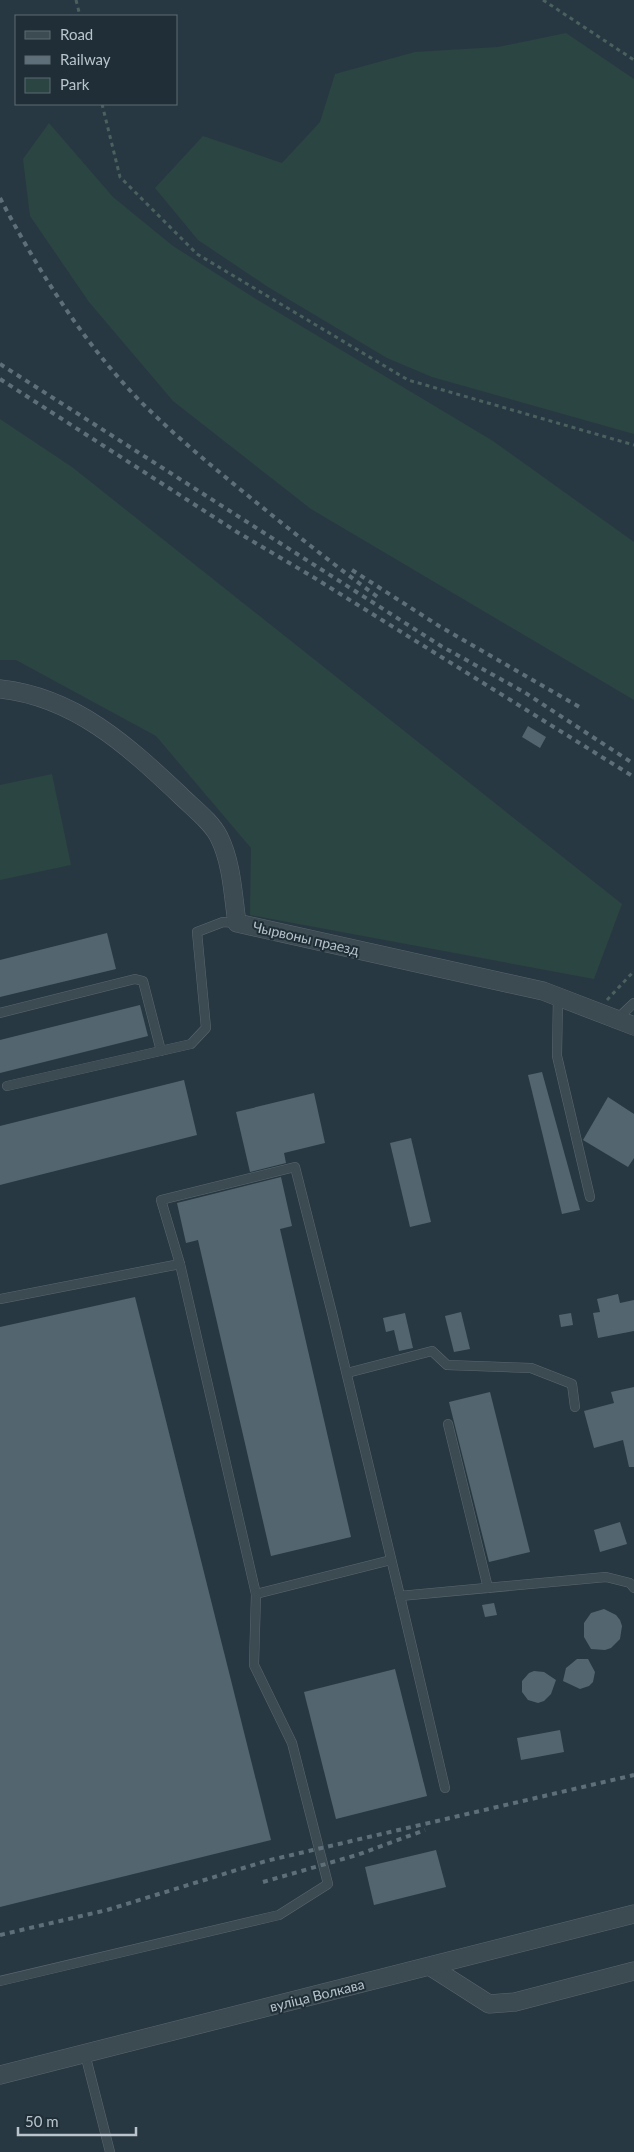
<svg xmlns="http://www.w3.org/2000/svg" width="634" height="2152" font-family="Lato,sans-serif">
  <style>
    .green { fill: #2b4542 }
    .building { fill: #53656f }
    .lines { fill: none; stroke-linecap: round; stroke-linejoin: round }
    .lane-casing { stroke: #5a676f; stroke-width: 10 }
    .street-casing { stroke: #5a676f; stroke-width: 19 }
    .path { stroke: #4a615f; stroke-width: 3; stroke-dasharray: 4 4; stroke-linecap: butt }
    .lane { stroke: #3c4a52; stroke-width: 9 }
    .street { stroke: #3c4a52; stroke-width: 18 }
    .rail { stroke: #5e6f79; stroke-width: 4; stroke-dasharray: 5 5; stroke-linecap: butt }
    .labels { text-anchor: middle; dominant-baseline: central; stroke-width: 4; stroke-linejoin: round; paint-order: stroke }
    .street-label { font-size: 14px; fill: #b9c4cc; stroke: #202f37 }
  </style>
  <rect width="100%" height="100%" fill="#283842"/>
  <!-- green -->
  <g class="green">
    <path d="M566,33l68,46v355l-202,-57 -45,-19 -119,-71 -70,-47 -43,-52 48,-52 79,27 38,-41 15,-48 80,-22 83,-5z"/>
    <path d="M49,123l64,74 60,49 83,53 237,142 141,101v158l-323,-191 -138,-108 -84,-99 -59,-86 -7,-57z"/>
    <path d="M0,419l72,48 550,437 -28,75 -344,-64 1,-67 -95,-112 -140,-76h-16z"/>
    <path d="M52,774l19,91 -71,15v-95z"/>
  </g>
  <!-- building -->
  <g class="building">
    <path d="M528,726l18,11 -6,11 -18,-11z"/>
    <path d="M107,933l9,36 -116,28v-37z"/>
    <path d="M140,1005l8,31 -148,37v-33z"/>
    <path d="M542,1072l38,138 -18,4 -34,-139z"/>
    <path d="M184,1080l13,55 -197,50v-59z"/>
    <path d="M314,1093l11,50 -41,10 2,10 -36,9 -14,-60z"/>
    <path d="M608,1097l26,17v44l-6,9 -45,-27z"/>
    <path d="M411,1138l20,84 -21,5 -20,-84z"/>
    <path d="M281,1177l11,49 -12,3 71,308 -80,19 -73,-316 -12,3 -9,-40z"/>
    <path d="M618,1294l2,9 14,-3v31l-36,7 -5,-25 7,-1 -3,-13z"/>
    <path d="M135,1297l136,543 -271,67v-580z"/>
    <path d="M461,1312l9,37 -16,3 -9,-36z"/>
    <path d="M405,1313l8,35 -14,3 -5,-21 -8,2 -3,-14z"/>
    <path d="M571,1313l2,12 -12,2 -2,-12z"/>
    <path d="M634,1387v80h-5l-6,-27 -29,8 -10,-37 30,-8 -3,-11z"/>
    <path d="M490,1392l40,160 -41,10 -40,-160z"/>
    <path d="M620,1522l7,22 -27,8 -6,-22z"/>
    <path d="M494,1603l3,12 -12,2 -3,-12z"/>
    <path d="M604,1609l12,6 4,5 2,6 -2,13 -9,9 -6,2 -14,-1 -7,-12v-14l7,-10z"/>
    <path d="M577,1659h11l7,13 -2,10 -4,4 -9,3 -17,-8 3,-13z"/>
    <path d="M395,1669l32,127 -91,23 -32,-127z"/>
    <path d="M534,1671l10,1 12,8 -5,14 -7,7 -6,2 -10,-3 -6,-8v-11l7,-8z"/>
    <path d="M560,1730l4,22 -43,8 -4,-22z"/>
    <path d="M436,1850l10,37 -72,18 -9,-38z"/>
  </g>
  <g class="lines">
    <defs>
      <g id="lane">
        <path d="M558,996l-1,60 33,141"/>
        <path d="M0,1013l135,-34 8,2 18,70"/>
        <path d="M617,1019l17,-16"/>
        <path d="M7,1086l184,-42 15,-16 -9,-96 26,-10 14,1"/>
        <path d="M180,1264l76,330 135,-34"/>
        <path d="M0,1299l180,-35 -19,-64 134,-33 37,146 68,283 206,-19 24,6 4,5"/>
        <path d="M347,1373l85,-22 15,14 84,3 41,16 3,23"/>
        <path d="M448,1424l40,164"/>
        <path d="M400,1596l45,192"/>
        <path d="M0,1981l279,-66 49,-31 -36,-141 -38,-78 2,-71"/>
        <path d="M85,2054l25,98"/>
      </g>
      <g id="street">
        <path d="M0,689c75,8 128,57 180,106 13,13 31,26 39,42 13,26 14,58 18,86l306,68 91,35"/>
        <path d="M431,1967l58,37 26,-2 119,-31"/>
        <path d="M0,2075l634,-161"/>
      </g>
    </defs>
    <!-- lane casing -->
    <use href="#lane" class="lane-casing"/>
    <!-- street casing -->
    <use href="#street" class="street-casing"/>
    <!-- path -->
    <g class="path">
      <path d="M76,0l4,16"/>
      <path d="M543,0l91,60"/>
      <path d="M102,104l18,73 77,77 211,126 226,65"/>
      <path d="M607,1000l27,-29"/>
    </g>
    <!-- lane -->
    <use href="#lane" class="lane"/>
    <!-- street -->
    <use href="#street" class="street"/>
    <!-- rail -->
    <g class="rail">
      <path d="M0,198c38,72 82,143 139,202 27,27 56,52 85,76 51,42 102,83 155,122"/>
      <path d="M0,364l441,282 83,46 110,72"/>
      <path d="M0,379l237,153 76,45 321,200"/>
      <path d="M352,570l87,56 144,83"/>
      <path d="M263,1882l94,-27 68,-25"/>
      <path d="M0,1935l107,-25 159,-49 368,-86"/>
    </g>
  </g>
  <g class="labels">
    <!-- street labels -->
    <g class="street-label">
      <text transform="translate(306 938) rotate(13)">Чырвоны праезд</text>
      <text transform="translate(317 1995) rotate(-14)">вуліца Волкава</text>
    </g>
  </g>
  <!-- legend -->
  <rect x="15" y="15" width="162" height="90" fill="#202f37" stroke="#5d6b73"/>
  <rect x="25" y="31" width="25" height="8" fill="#3c4a52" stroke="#5d6b73"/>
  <text x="60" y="40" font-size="15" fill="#b9c4cc">Road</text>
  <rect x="25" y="56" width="25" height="8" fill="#5e6f79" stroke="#5d6b73"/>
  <text x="60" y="65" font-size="15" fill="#b9c4cc">Railway</text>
  <rect x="25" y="78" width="25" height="15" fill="#2b4542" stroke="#5d6b73"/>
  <text x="60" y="90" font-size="15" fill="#b9c4cc">Park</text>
  <!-- scale -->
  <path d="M18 2127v8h118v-8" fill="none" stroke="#b9c4cc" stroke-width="2.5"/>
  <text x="25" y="2127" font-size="15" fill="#b9c4cc" stroke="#202f37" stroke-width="4" paint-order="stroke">50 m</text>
</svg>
